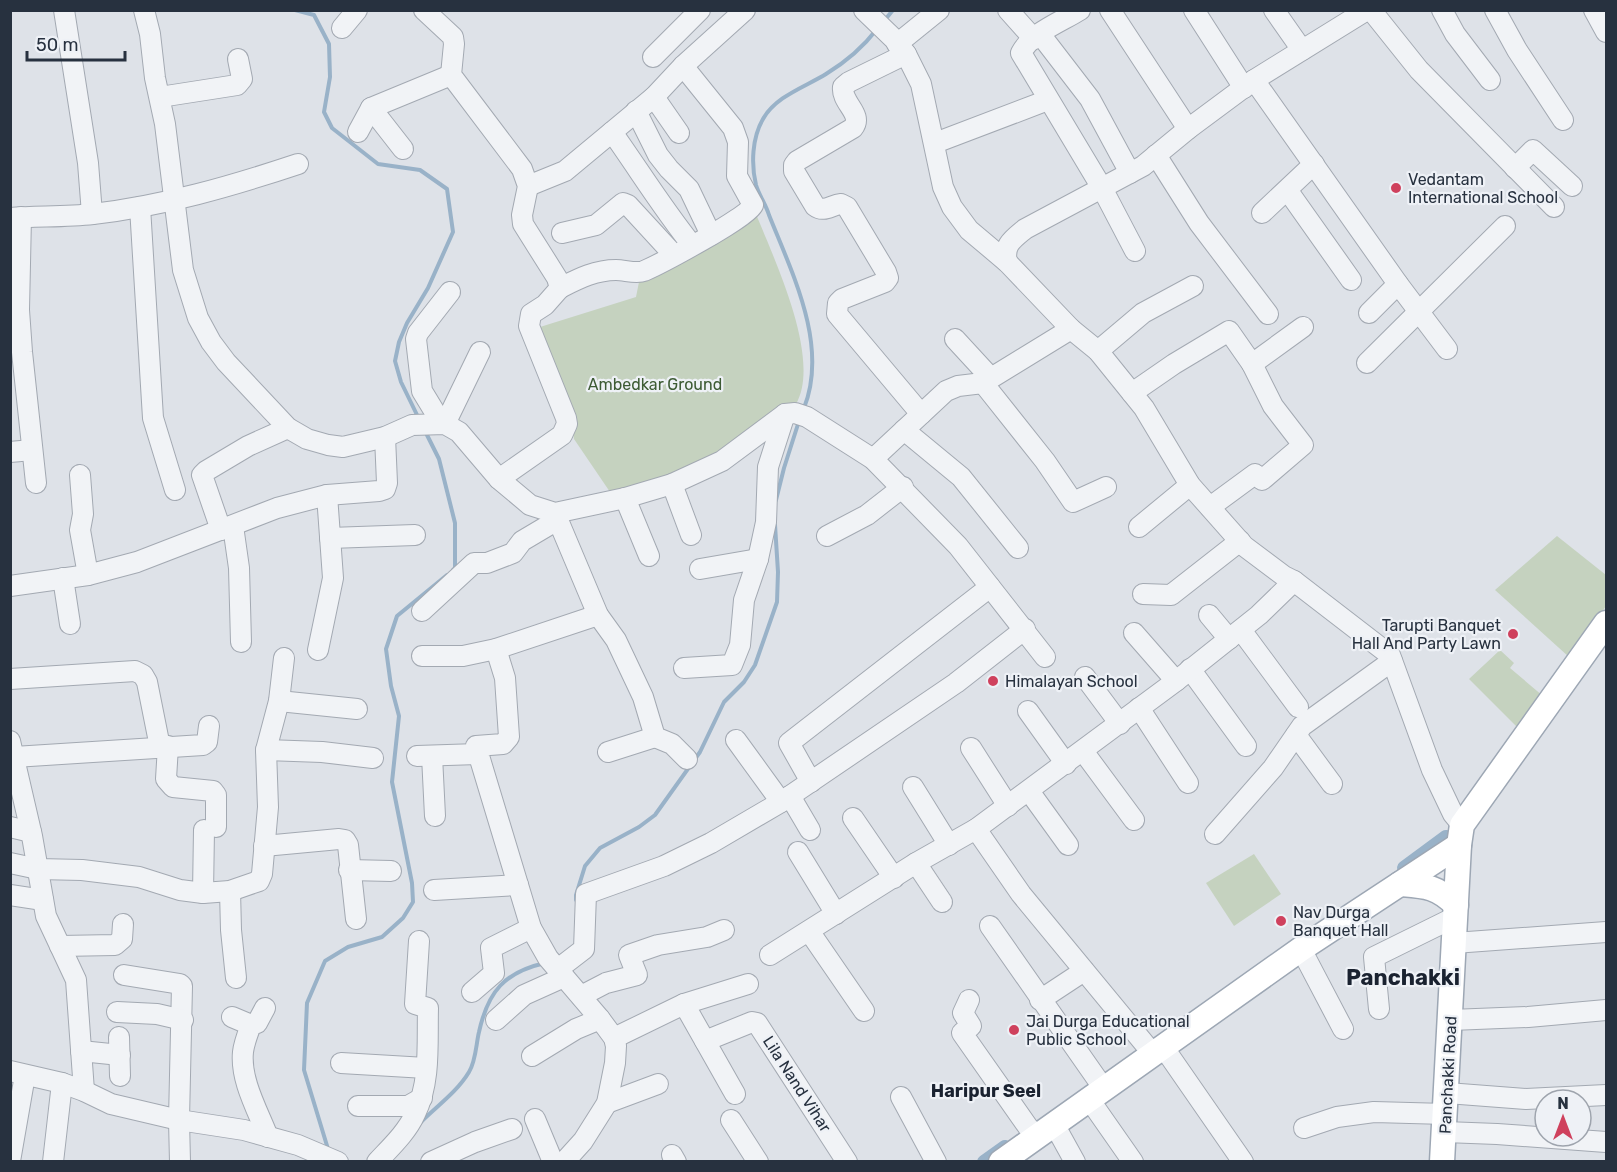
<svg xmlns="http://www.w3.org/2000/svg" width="1617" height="1172" font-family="Rubik,sans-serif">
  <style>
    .green { fill: #c5d2bf }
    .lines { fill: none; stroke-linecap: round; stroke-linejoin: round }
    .stream { stroke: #99b2c8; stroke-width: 4 }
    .canal { stroke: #99b2c8; stroke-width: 14 }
    .minor-casing { stroke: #a3a9b2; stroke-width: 22 }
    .major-casing { stroke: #9da7b4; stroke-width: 27 }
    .minor { stroke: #f1f3f6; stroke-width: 20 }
    .major { stroke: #fff; stroke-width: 24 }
    .poi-dot { fill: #cf415d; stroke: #eef1f6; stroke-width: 2 }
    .labels { text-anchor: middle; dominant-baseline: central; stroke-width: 4.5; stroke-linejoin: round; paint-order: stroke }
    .poi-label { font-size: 16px; fill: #27313f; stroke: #eef1f6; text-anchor: start }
    .park-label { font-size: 16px; fill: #3d5b34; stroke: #eef1f6 }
    .street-label { font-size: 16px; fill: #27313f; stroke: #eef1f6 }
    .neighbourhood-label { font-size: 18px; font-weight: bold; fill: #1a2230; stroke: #eef1f6 }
    .district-label { font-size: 22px; font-weight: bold; fill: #1a2230; stroke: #eef1f6 }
  </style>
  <rect width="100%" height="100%" fill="#dee2e8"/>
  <!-- green -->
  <g class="green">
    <path d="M756,214c18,45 66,145 40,190l-18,2 -60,48 -57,24 -51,14 -36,-53 -3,-19 -31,-93 96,-30 4,-20z"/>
    <path d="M1557,536l49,39v31l-37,51 -74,-67z"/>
    <path d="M1500,650l14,13 -4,5 33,28 -24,33 -50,-50z"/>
    <path d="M1254,854l27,40 -47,32 -28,-43z"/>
  </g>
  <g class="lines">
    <!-- stream -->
    <g class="stream">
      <path d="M295,10l19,5 15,29 1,33 -6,35 8,16 46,36 42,6 27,19 6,43 -25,56 -21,35 -8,19 -4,19 6,21 18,37"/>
      <path d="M884,21l9,-11"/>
      <path d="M804,408c25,-63 -12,-135 -35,-193 -3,-10 -10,-20 -13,-30 -5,-21 -4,-47 7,-66 13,-23 42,-32 63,-45 18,-11 38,-28 51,-45"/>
      <path d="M425,431l14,28 16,64v45l-2,2"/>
      <path d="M776,500l8,-32 15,-47"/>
      <path d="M576,900v-5l9,-29 15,-18 39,-21 16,-12 45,-63 24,-50 20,-20 11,-17 22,-63 1,-30 -3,-47"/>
      <path d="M421,1122c16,-16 36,-30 48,-50 7,-11 7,-28 10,-40 9,-41 26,-60 66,-69"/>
      <path d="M328,1149l-24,-79 3,-67 18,-42 23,-14 34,-10 21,-19 10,-16 -1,-19 -20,-101 7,-66 -8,-30 -5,-37 11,-33 50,-41"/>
    </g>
    <!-- canal -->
    <g class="canal">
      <path d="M1404,868l42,-31"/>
      <path d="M984,1162l21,-15"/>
    </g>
    <defs>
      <g id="minor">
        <path d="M64,10l24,153 4,51"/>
        <path d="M144,10l6,24 5,44 10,46 18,146 15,48 13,24 15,20 62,66 19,11 21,6 15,2 42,-10 27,-12 33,-1 14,8 40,47 31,26 25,8 70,-15 47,-14 50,-23 63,-47 10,-1 12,4 66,42 85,87 87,111"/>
        <path d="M424,10l29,27 1,7 -3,31 71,94 6,17 -6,29 1,9 34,54 3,10 -15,17 -14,9 -2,12 37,92 1,6 -5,11 -63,44"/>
        <path d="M864,10l30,29 12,15 15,30 22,103 9,20 17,23 38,32 64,67 27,22 46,57 46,77 54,61 40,30 10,5 96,74 42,115 21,44 9,11"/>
        <path d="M1008,10l26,29"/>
        <path d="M1080,10c-19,12 -49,23 -59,43l81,135 33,63"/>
        <path d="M1110,10l78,119"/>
        <path d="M1194,10l50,78"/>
        <path d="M1274,10l28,40"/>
        <path d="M1371,10l48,60 135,137"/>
        <path d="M1442,10l13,24 35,46"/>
        <path d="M1495,10l22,40 46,70"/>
        <path d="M1594,10l12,22"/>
        <path d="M342,28l15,-18"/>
        <path d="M1040,34l50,65 40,74"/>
        <path d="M897,44l42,-34"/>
        <path d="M906,54l-57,28 -6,5c-2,16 21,27 10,41l-56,33 -3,4v6l21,35c9,7 16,-1 26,-2l6,3 39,65 2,6 -3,4 -43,17 -4,4 -1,11 84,100"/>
        <path d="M653,57l47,-47"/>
        <path d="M1254,80l144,204 49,65"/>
        <path d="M160,97l77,-12 5,-6 -4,-20"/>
        <path d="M654,97l25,36"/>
        <path d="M371,108l32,41"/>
        <path d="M636,111l22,44 11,14 20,20 22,46"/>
        <path d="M358,132l13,-24 80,-33"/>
        <path d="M612,132c27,38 51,77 80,113"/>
        <path d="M935,143l113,-43"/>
        <path d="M1156,155l43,68 69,91"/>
        <path d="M1515,168l18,-18 39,36"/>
        <path d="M528,186l37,-15 89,-74 29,-31 62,-56"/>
        <path d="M1288,191l63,89"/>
        <path d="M140,207l13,211 22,72"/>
        <path d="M1262,213l52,-49"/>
        <path d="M21,217l-2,93 3,42 14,131"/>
        <path d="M10,218c28,-2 56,-1 83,-4 70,-8 139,-28 205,-50"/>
        <path d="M562,233l34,-8 27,-22 5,2 46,50"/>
        <path d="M1007,262c-4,-17 6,-23 18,-33l118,-63 45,-37 66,-49 113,-70"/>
        <path d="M560,288c18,-9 35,-18 56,-18 9,0 20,4 28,1 16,-7 105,-54 109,-66l-16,-29 1,-34 -5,-14 -50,-62"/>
        <path d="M1369,313l29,-29"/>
        <path d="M955,339l35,38"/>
        <path d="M1098,351l45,-38 50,-27"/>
        <path d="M1367,363l138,-137"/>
        <path d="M983,383l62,78 28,41 33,-15"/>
        <path d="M1132,393l42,-29 55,-33 23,33 51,-37"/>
        <path d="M442,424l-20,-33 -6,-52 2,-6 32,-41"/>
        <path d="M445,424l35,-72"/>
        <path d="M904,430l57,47 57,71"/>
        <path d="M10,452l22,-2"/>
        <path d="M873,459l73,-68 12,-5 25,-3 88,-54"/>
        <path d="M80,475l3,39 -3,16 8,45"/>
        <path d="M672,484l19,51"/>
        <path d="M625,498l24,58"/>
        <path d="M1210,507l45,-33 7,6 41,-35 -30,-39 -21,-42"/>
        <path d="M555,513l43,102 18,25 27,57 12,40 17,7 15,15"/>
        <path d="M233,526l6,42 2,74"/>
        <path d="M1139,527l51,-42"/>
        <path d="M221,530l-19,-55 4,-4 42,-25 40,-18"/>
        <path d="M827,536l40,-21 36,-28"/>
        <path d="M330,538l85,-3"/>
        <path d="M700,569l58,-10"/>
        <path d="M63,578l7,46"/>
        <path d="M10,586l78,-11 49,-13 140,-54 50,-13 52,-4 6,-2 2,-6 -2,-46"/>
        <path d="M1143,594l28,1 69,-54"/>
        <path d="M422,611l52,-48h13l26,-10 9,-12 27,-16 6,-12"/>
        <path d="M1209,615l20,24"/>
        <path d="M1241,630l57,77"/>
        <path d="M1134,633l42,48"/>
        <path d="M496,649l9,29 4,59 -6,7 -27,2 55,182 17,30 52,61 14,19 2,8 -1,17 -8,40 -24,38 -19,21"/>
        <path d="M318,650l15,-72 -6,-83"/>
        <path d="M422,656h41l33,-7 102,-34"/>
        <path d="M684,668l48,-3 8,-20 4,-45 14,-41 8,-37 2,-55 17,-53"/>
        <path d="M1190,669l56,77"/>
        <path d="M1085,677l35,47"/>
        <path d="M10,679l125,-8 8,4 4,7 13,65"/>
        <path d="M279,701l78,8"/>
        <path d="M1139,708l49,75"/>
        <path d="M1028,711l38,53"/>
        <path d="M1296,735l36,49"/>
        <path d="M736,740l45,62"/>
        <path d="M10,741l22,95 14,80 30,64 8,111"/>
        <path d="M168,746l-2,33 7,8 40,4 3,4v32"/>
        <path d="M971,748l37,58"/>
        <path d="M266,750l56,2 51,6"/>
        <path d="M1083,751l51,69"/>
        <path d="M608,752l47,-15"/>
        <path d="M417,756l61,-2"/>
        <path d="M432,756l3,60"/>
        <path d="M14,757l189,-12 4,-3 2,-16"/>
        <path d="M811,782l-22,-39 201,-156"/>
        <path d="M913,787l36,58"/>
        <path d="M1029,791l39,54"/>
        <path d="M790,796l20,34"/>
        <path d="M853,818l41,60"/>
        <path d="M10,827l21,5"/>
        <path d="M976,829l45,65 132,160"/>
        <path d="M1215,834l58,-66 29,-42 90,-65"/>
        <path d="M264,846l75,-7 6,1 3,5 8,74"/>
        <path d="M798,852l38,62"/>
        <path d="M10,863l28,6 44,1 57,7 41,13 23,3 27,-2 29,-10 3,-7 6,-67 -2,-57 13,-49 5,-43"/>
        <path d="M916,863l26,39"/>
        <path d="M349,870l42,1"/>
        <path d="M434,890l84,-5"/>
        <path d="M230,891l1,39 5,48"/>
        <path d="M203,893l1,-63"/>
        <path d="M10,895l33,5"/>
        <path d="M990,926l114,163"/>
        <path d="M809,931l55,80"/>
        <path d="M1454,943l152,-11"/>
        <path d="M60,946l55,-1 7,-6 1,-15"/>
        <path d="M1301,949l42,80"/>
        <path d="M770,955l146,-92 60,-34 200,-148 83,-66 35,-34"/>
        <path d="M558,969l26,-20 2,-55 78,-28 47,-23 70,-41 175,-119 69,-54"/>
        <path d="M124,975l56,9 2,2 -3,134 1,42"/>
        <path d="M472,992l22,-19 -3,-25 40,-20"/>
        <path d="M581,996l25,-13 31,-8 -8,-20 29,-10 49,-8 17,-7"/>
        <path d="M969,1000l-6,13 8,13 -9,7 66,94 9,9"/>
        <path d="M1040,1000l44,-29"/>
        <path d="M684,1004l51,90"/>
        <path d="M265,1008l-8,15 -6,2c-3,8 -7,18 -8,27 -3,28 15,59 25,85"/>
        <path d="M1379,1009l-5,-52 81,-40"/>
        <path d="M117,1012l40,2 26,6"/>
        <path d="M232,1017l19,8"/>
        <path d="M496,1020l28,-25 40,-18"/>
        <path d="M1451,1020l77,-3 78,-7"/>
        <path d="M119,1037l1,39"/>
        <path d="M614,1038l70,-34 64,-20"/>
        <path d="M705,1041l47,-19 5,1 90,139"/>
        <path d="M1164,1048l79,114"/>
        <path d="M81,1051l39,4"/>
        <path d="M532,1056l44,-27 24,-10"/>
        <path d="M341,1063l85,5"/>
        <path d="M10,1071l52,12 22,8 27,13 68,16 65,10 54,15 40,17"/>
        <path d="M1447,1093l79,6 80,-4"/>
        <path d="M901,1097l35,65"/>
        <path d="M1089,1099l44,63"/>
        <path d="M607,1103l51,-19"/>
        <path d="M358,1106h50l14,-8"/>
        <path d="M535,1119l18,43"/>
        <path d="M731,1120l27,42"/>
        <path d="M1054,1124l21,38"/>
        <path d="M1304,1128l33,-11 37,-5 72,2"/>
        <path d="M1445,1132l52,2 109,8"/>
        <path d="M672,1155l4,7"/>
        <path d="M10,1161l15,-86"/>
        <path d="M53,1162l9,-79"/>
        <path d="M377,1162c14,-15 30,-30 38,-48 16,-32 12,-72 13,-106l-13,-4 4,-63"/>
        <path d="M431,1162l44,-20 37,-13"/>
      </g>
      <g id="major">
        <path d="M1400,884c25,2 37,2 56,21"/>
        <path d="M1001,1162l300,-213 158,-104"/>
        <path d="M1442,1162l17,-317 3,-20 144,-202"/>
      </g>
    </defs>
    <!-- minor casing -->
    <use href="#minor" class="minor-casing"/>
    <!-- major casing -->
    <use href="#major" class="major-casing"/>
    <!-- minor -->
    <use href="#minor" class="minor"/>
    <!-- major -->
    <use href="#major" class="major"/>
  </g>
  <!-- markers -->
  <g class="poi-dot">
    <circle cx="1396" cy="188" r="6"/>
    <circle cx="1513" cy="634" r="6"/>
    <circle cx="993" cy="681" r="6"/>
    <circle cx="1281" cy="921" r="6"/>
    <circle cx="1014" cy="1030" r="6"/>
  </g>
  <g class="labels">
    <!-- poi labels -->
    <g class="poi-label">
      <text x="1408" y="179">Vedantam<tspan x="1408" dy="18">International School</tspan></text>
      <text x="1501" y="625" text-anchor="end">Tarupti Banquet<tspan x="1501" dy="18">Hall And Party Lawn</tspan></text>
      <text x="1005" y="681">Himalayan School</text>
      <text x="1293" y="912">Nav Durga<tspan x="1293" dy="18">Banquet Hall</tspan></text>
      <text x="1026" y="1021">Jai Durga Educational<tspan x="1026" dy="18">Public School</tspan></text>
    </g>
    <!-- park labels -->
    <g class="park-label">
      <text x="655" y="384">Ambedkar Ground</text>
    </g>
    <!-- street labels -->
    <g class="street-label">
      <text transform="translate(1448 1075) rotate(-87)">Panchakki Road</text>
      <text transform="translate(797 1084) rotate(57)">Lila Nand Vihar</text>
    </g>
    <!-- neighbourhood labels -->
    <g class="neighbourhood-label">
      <text x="986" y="1091">Haripur Seel</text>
    </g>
    <!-- district labels -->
    <g class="district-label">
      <text x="1403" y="977">Panchakki</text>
    </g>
  </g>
  <!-- border -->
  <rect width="1617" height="1172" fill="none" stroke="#27313f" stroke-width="24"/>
  <!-- north arrow -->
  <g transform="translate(1563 1118)"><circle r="28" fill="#eef1f6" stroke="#9ea4ad" stroke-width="1.5"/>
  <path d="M0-4.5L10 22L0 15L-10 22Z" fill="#cf415d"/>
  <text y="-9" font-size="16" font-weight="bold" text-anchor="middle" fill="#27313f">N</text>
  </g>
  <!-- scale -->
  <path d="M27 51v9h98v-9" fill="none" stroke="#27313f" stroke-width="3"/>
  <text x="36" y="51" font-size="18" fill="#27313f" stroke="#eef1f6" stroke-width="4.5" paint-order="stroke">50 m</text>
</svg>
